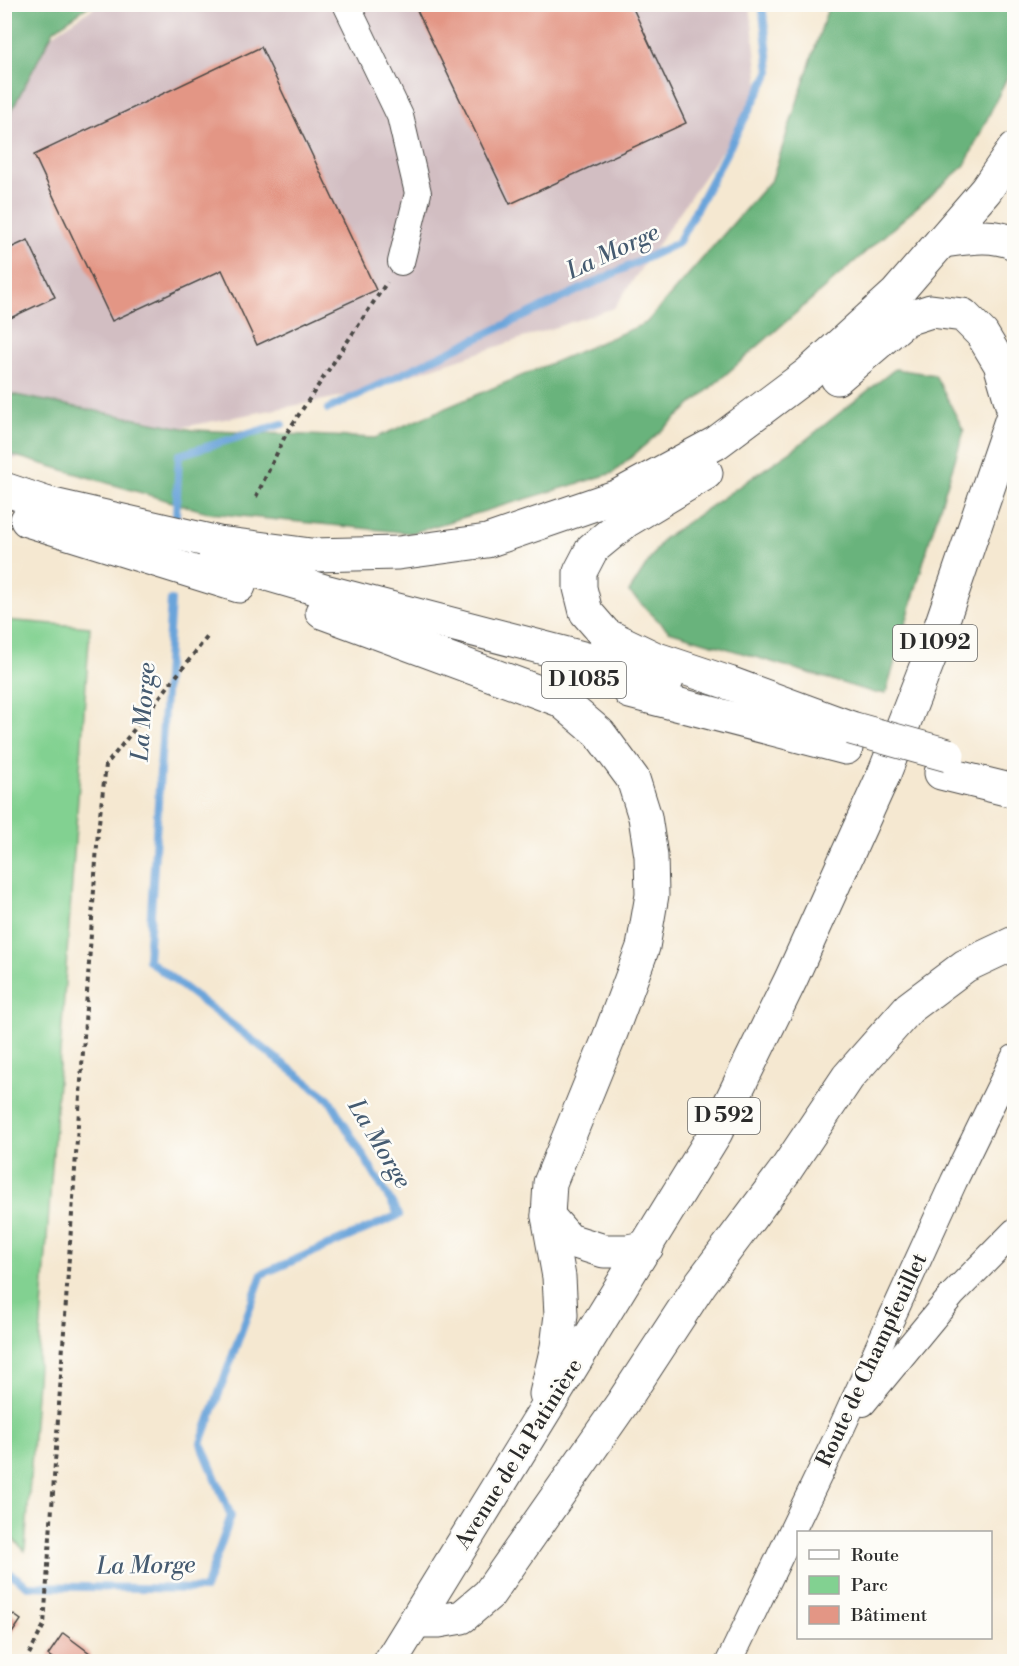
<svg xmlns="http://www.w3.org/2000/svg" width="1019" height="1666" font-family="'Libre Bodoni',serif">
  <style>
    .industrial { fill: #d2bec2 }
    .green { fill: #82d191; stroke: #567e5e; stroke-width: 1.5 }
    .forest { fill: #69b37b; stroke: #4a6f53; stroke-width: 1.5 }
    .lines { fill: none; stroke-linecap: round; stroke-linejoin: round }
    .stream { stroke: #6ba4da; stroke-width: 8 }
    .building { fill: #e39685 }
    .street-casing { stroke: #494744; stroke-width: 28 }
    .primary-casing { stroke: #494744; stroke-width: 35 }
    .path { stroke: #494744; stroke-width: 4; stroke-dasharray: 4.5 4.5; stroke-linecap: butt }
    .street { stroke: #fff; stroke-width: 26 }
    .primary { stroke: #fff; stroke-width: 33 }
    .primary-bridge-casing { stroke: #494744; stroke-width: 35; stroke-linecap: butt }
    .primary-bridge { stroke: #fff; stroke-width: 33 }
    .labels { text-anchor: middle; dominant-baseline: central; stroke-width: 5; stroke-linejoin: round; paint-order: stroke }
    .shield { fill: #fdfcf7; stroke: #6a6a68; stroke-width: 1.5 }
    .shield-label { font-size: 21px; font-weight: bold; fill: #2b2b2b }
    .street-label { font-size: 22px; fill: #2b2b2b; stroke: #fdfcf7 }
    .water-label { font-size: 24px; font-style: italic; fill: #455b71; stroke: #fdfcf7 }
  </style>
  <rect width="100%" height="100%" fill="#fdfcf7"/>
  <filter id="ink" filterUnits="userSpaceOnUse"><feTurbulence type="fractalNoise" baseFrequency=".0167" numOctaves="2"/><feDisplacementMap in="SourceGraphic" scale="12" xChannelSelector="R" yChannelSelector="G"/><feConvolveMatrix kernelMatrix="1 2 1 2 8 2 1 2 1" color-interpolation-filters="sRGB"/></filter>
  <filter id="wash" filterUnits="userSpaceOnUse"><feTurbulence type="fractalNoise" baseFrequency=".008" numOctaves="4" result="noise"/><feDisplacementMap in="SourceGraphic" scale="24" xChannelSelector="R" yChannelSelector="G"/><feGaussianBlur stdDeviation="1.35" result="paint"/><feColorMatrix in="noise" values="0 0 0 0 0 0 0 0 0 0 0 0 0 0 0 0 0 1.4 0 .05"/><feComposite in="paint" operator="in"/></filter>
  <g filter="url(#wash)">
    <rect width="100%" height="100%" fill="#f5e8d1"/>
    <!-- industrial -->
    <path class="industrial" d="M98,5h652l10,90 -146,213 -264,87 -345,66v-376l15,-29z"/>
    <!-- green -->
    <path class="green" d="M4,620l86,7 -65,924 -21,-21z"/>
    <!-- forest -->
    <g class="forest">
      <path d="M5,4l85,1 -36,25 -49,93z"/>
      <path d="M829,5h185v58l-49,102 -352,308 -202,60 -201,-20 -205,-60v-60l188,37 182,8 271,-115 126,-144z"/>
      <path d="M895,369l40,6 29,56 -34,108 -44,154h-11l-206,-62 -40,-39 34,-53 135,-93z"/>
    </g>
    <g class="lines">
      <!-- stream -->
      <g class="stream">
        <path d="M328,409l350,-166 92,-172 -8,-67"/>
        <path d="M176,516l3,-61 103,-31"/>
        <path d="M4,1569l24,17 177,3 26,-73 -30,-73 61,-169 137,-59 -70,-116 -181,-139 23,-360"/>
      </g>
    </g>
    <g id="blocks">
      <!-- building -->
      <g class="building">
        <path d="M414,4h217l55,119 -176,81z"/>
        <path d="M261,47l115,243 -119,55 -35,-75 -110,51 -78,-166z"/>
        <path d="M28,240l27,57 -51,24v-70z"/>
        <path d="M4,1608l17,12 -17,25z"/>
        <path d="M63,1633l28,21 -5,8h-28l-10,-7z"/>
      </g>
    </g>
  </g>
  <g filter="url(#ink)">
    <use href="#blocks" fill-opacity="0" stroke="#494744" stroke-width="1.5"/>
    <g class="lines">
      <defs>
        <g id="street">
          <path d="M346,4l54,112 18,77 -17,69"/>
          <path d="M863,1403l89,-108 62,-63"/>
          <path d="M729,1662l112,-233 113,-248 60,-123"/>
        </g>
        <g id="primary">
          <path d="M942,241c25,-3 49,-8 72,2"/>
          <path d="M837,378l69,-59 25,-8 32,4 19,19 18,30 14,48"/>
          <path d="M706,473l-80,48 -34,28 -12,23v16l6,24 20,23 48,23 75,25 122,45"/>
          <path d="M4,489l65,22"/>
          <path d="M49,504l170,39 92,12 87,-2 89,-12 131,-45 98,-53 92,-69 88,-80 90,-104 28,-41"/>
          <path d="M27,520l212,66"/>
          <path d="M215,559l113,33 339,88"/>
          <path d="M322,612l238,88 39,33 34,46 12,38 6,39 1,39 -9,52 -34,91 -59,145 -2,33 11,61 2,38 -4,32 -11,47"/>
          <path d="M630,692l216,56"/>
          <path d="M941,773l73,18"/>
          <path d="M548,1216l21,24 35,11h24l19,-4"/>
          <path d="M416,1621h23l23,-4 27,-23 132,-189 80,-122 84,-112 63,-94 61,-69 56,-42 49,-23"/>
          <path d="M390,1662l326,-530 75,-153 93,-205 50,-128 80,-234"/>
        </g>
      </defs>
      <!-- street casing -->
      <use href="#street" class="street-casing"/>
      <!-- primary casing -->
      <use href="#primary" class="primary-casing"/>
      <!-- path -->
      <g class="path">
        <path d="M256,497l30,-63 101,-152"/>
        <path d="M25,1662l19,-37 54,-794 8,-66 102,-129"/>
      </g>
      <!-- street -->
      <use href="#street" class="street"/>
      <!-- primary -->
      <use href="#primary" class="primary"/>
      <defs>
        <path id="primary-bridge" d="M851,728l97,27"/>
      </defs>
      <!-- primary-bridge casing -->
      <use href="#primary-bridge" class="primary-bridge-casing"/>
      <!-- primary-bridge -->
      <use href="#primary-bridge" class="primary-bridge"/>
    </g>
  </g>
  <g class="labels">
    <!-- shield labels -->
    <g class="shield">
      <rect x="893" y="625" width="84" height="36" rx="4.5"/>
      <rect x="542" y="662" width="84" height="36" rx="4.5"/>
      <rect x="688" y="1098" width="72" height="36" rx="4.5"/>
    </g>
    <g class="shield-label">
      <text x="935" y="643">D 1092</text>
      <text x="584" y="680">D 1085</text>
      <text x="724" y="1116">D 592</text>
    </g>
    <!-- street labels -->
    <g class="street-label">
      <text transform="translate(872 1360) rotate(-65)">Route de Champfeuillet</text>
      <text transform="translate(519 1454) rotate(-58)">Avenue de la Patinière</text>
    </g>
    <!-- water labels -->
    <g class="water-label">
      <text transform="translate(613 252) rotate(-25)">La Morge</text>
      <text transform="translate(144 712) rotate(-86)">La Morge</text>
      <text transform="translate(379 1144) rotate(59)">La Morge</text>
      <text transform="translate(146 1566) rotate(-1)">La Morge</text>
    </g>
  </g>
  <!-- margin -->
  <rect width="1019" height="1666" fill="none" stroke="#fdfcf7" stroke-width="24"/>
  <!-- legend -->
  <rect x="797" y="1531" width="195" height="108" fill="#fdfcf7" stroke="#a9a8a5" stroke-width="1.5"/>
  <rect x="809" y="1550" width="30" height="9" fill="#ffffff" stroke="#a9a8a5" stroke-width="1.5"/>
  <text x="851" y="1561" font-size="18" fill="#2b2b2b">Route</text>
  <rect x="809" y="1576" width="30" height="18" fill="#82d191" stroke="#a9a8a5" stroke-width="1.5"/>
  <text x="851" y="1591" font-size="18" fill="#2b2b2b">Parc</text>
  <rect x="809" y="1606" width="30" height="18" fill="#e39685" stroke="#a9a8a5" stroke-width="1.5"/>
  <text x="851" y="1621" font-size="18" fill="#2b2b2b">Bâtiment</text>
</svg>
